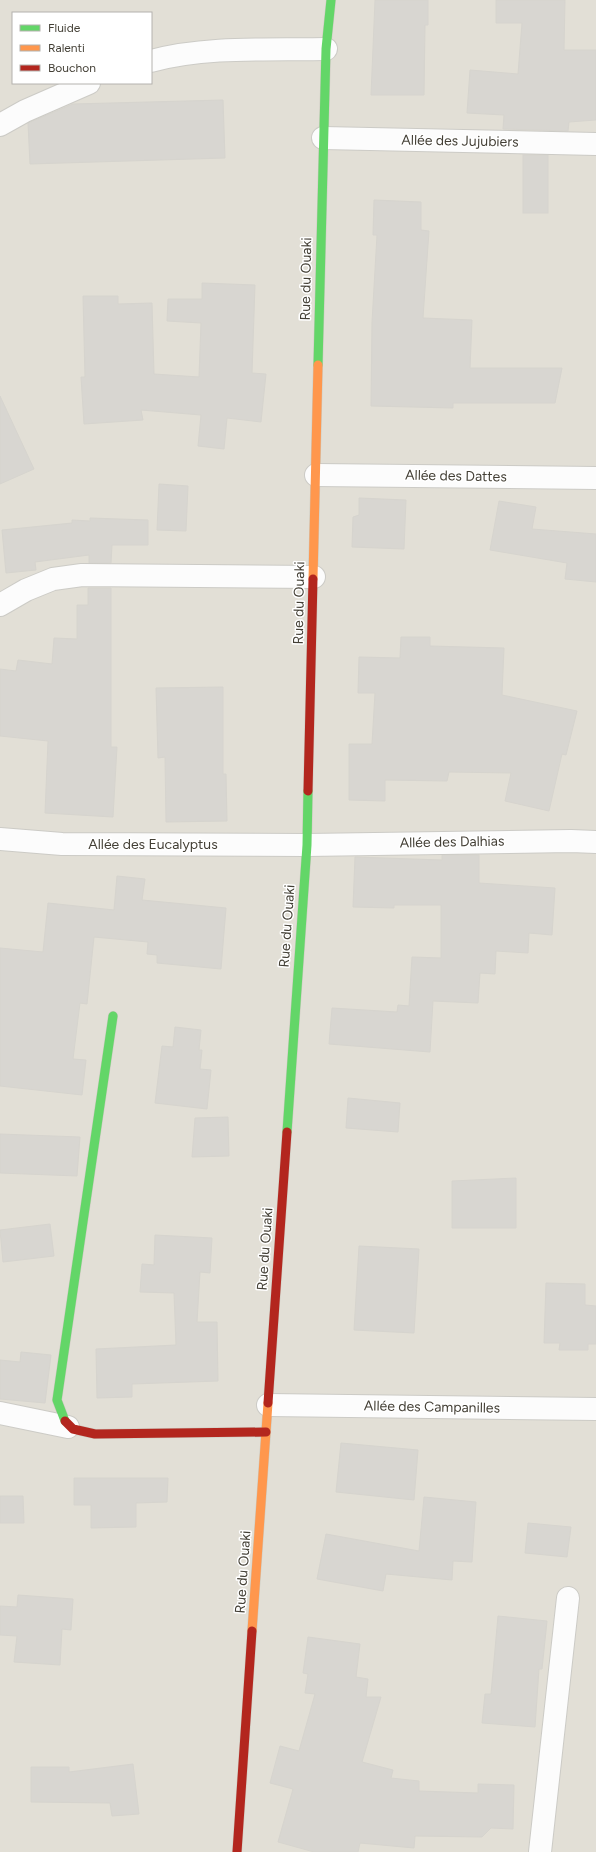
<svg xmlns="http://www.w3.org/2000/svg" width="596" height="1852" font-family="Figtree,sans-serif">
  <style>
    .residential { fill: #e2dfd6; fill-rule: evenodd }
    .building { fill: #d8d6d1; stroke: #d6d4ce }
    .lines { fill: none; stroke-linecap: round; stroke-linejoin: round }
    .street-casing { stroke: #cccbc6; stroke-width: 24 }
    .fast-casing { stroke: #cccac0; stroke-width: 10 }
    .slow-casing { stroke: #cccac0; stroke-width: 10 }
    .jam-casing { stroke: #cccac0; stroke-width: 10 }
    .street { stroke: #fcfcfc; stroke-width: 22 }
    .fast { stroke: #63d668; stroke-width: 9 }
    .slow { stroke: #ff974d; stroke-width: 9 }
    .jam { stroke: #b3261e; stroke-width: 9 }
    .labels { text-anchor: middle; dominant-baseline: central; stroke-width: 3; stroke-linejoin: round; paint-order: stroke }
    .street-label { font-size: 14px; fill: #433f35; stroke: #fff }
  </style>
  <rect width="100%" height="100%" fill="#eeede8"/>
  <!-- residential -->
  <path class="residential" d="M0,0h596v1852h-596zM13,13h138v70h-138z"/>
  <!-- building -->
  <g class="building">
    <path d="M375,0h53v25h-3l-1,70h-53z"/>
    <path d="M496,0h69l-1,50h32v70l-27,2 -1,9 -65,-2 1,-14 -37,-2 3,-43 48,4 4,-51h-26z"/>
    <path d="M223,100l2,58 -195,6 -2,-41 45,-19z"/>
    <rect x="523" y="155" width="25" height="58"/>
    <path d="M374,200l47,2v28l8,1 -6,87 49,2 -2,48h92l-7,35h-102v5l-82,-2 1,-84 5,-87h-4z"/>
    <path d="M202,283l53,2 -3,88 14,1 -5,48 -34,-4 -3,31 -26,-3 3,-31 -60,-5 2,10 -59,4 -3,-47h4l-2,-81h35v8l34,-1 2,71 45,3 2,-54 -34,-2 1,-22h34z"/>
    <path d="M0,396l34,73 -34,15z"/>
    <path d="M159,484l29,2 -2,45 -29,-1z"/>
    <path d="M359,498l47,2 -2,49 -52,-2 1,-30 6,-2z"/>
    <path d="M499,501l37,6 -4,22 64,5v48l-31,-3 2,-16 -77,-13z"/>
    <path d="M90,518l58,2v25h-36l-1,18h-22v-8l-54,7 1,8 -30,3 -4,-43 70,-7v-3l18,1z"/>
    <path d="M88,588h23v159h6l-4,70 -68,-4 3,-72 -48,-5v-67l16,2 2,-11 34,4 2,-26 23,1v-34h11z"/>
    <path d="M401,637h29v9l74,2 -2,47 75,16 -11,44 -4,-1 -13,57 -44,-10 6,-28 -62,-1 -2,9 -62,-1v21l-36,-1v-56h23l3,-51h-17l1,-36 41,1z"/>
    <path d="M223,687v87h3l1,47 -61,1 -1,-65 -7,1 -2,-70z"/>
    <path d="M442,855h37v28l76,5 -3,47 -23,-2 -1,20 -32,-2 -1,23 -15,-1 -2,30 -45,-2 -3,51 -101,-8 3,-36 65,4 1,-7 11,1 3,-49 29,1v-53h-47v3l-41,-1 2,-50 87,3z"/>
    <path d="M117,876l28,3 -3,21 84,8 -5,61 -64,-6v-8l-10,-1 1,-12 -54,-5 -7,67 -7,-1 -7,56 13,1 -4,35 -82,-9v-138l43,4 5,-49 66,7z"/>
    <path d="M175,1027l26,3 -2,20h3l-2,19 11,1 -4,39 -52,-6 7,-57 11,1z"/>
    <path d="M348,1098l52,5 -2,29 -52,-4z"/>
    <path d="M228,1117l1,39 -37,1 3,-39z"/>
    <path d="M0,1134l80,3 -3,39 -77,-3z"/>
    <path d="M516,1178v50h-64v-47z"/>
    <path d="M50,1224l4,32 -51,6 -3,-32z"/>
    <path d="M155,1235l57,3 -2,35 -10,-1 -3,50h20l1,59 -86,3v13l-35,1 -1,-49 80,-4 -2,-52 -34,-1 2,-28 12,1z"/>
    <path d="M359,1246l60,3 -5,84 -60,-3z"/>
    <path d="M546,1283l39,1v21l11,1v38h-8v6h-29l1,-7h-16z"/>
    <path d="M21,1352l30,3 -6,48 -45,-4v-39l20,2z"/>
    <path d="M341,1443l77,7 -4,50 -78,-8z"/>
    <path d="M74,1478h94l-1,24 -31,1v24l-45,1v-23h-17z"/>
    <path d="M0,1496h23l1,27h-24z"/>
    <path d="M424,1497l52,5 -4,60 -19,-1 -1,19 -66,-6 -3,17 -66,-12 9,-45 93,17z"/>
    <path d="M528,1523l43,4 -4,30 -42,-4z"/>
    <path d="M18,1595l55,4 -2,31 -9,-1 -2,36 -46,-3 3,-26 -17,-1v-29l17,1z"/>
    <path d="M498,1616l49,5 -5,48h-3l-4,58 -53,-4 3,-29h6z"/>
    <path d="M308,1637l52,7 -4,33 12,2 -2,18h15l-19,65 31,8 -2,8 28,3v10l59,2v-9l36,1 -1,44 -22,-1 -9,9 -67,-1 -1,12 -54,-5 -2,9h-44l-36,-10 15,-53 -23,-6 10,-37 19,5 16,-57 -10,-1 3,-19 -5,-1z"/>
    <path d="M133,1764l6,50 -27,2 -2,-13 -79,-1v-35h38v5z"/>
  </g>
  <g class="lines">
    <defs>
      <g id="street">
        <path d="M151,61c54,-15 119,-11 175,-12"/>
        <path d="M0,125l25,-14 64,-28"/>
        <path d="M323,138l273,6"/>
        <path d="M316,475l280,3"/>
        <path d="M0,605l26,-15 27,-11 29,-4 232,2"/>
        <path d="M0,839l62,5 245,1 264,-4 25,1"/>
        <path d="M268,1405l328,4"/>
        <path d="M0,1413l68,14"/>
        <path d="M540,1852l28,-254"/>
      </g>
      <g id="fast">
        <path d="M318,365l8,-316 5,-49"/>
        <path d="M287,1132l20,-287 1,-54"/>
        <path d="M65,1421l-8,-21 56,-384"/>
      </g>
      <g id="slow">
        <path d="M313,579l5,-214"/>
        <path d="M252,1631l16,-228"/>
      </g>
      <g id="jam">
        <path d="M308,791l5,-212"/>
        <path d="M268,1403l19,-271"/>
        <path d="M65,1421l8,8 22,5 171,-2"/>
        <path d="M237,1852l15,-221"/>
      </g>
    </defs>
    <!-- street casing -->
    <use href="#street" class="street-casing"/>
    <!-- fast casing -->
    <use href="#fast" class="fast-casing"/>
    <!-- slow casing -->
    <use href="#slow" class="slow-casing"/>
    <!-- jam casing -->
    <use href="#jam" class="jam-casing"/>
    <!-- street -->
    <use href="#street" class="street"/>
    <!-- fast -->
    <use href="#fast" class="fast"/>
    <!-- slow -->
    <use href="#slow" class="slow"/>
    <!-- jam -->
    <use href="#jam" class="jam"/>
  </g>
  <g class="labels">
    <!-- street labels -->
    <g class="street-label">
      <text transform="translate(460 141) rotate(1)">Allée des Jujubiers</text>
      <text transform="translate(306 279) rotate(-89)">Rue du Ouaki</text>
      <text transform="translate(456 476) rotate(1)">Allée des Dattes</text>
      <text transform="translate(299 603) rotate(-89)">Rue du Ouaki</text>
      <text transform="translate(452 842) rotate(-1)">Allée des Dalhias</text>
      <text x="153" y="844">Allée des Eucalyptus</text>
      <text transform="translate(287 926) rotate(-86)">Rue du Ouaki</text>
      <text transform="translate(265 1249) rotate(-86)">Rue du Ouaki</text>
      <text transform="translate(432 1407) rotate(1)">Allée des Campanilles</text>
      <text transform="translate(243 1572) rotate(-86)">Rue du Ouaki</text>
    </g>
  </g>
  <!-- legend -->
  <rect x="12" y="12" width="140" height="72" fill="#ffffff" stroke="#b4b2ae"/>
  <rect x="20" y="25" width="20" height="6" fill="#63d668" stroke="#b4b2ae"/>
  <text x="48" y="32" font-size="12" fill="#433f35">Fluide</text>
  <rect x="20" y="45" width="20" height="6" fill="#ff974d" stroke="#b4b2ae"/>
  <text x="48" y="52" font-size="12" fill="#433f35">Ralenti</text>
  <rect x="20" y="65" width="20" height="6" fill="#b3261e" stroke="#b4b2ae"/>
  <text x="48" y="72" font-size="12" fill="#433f35">Bouchon</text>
</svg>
